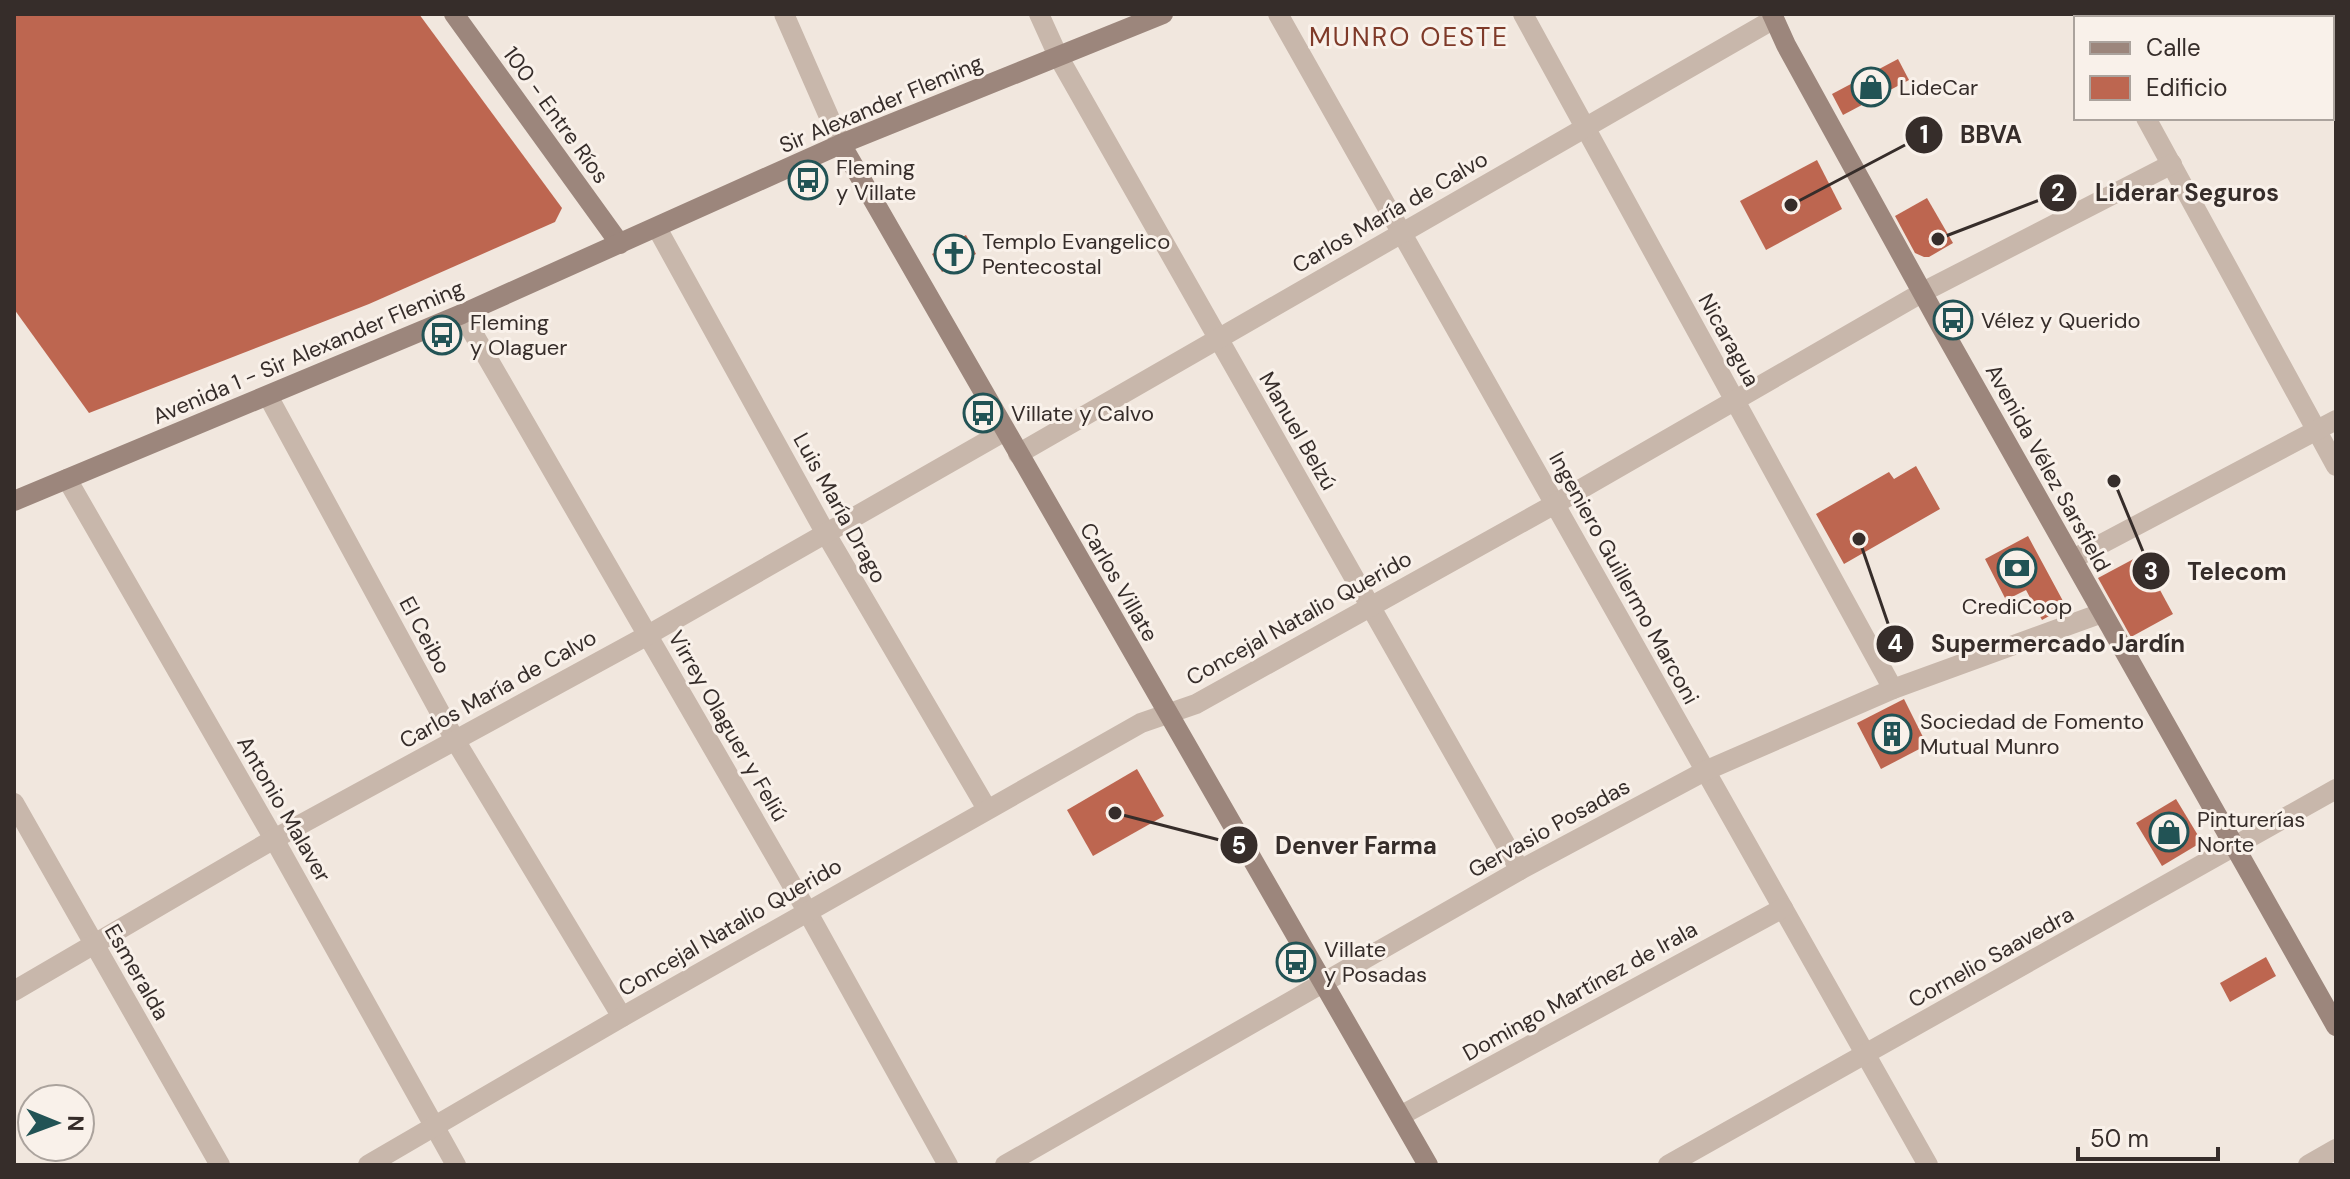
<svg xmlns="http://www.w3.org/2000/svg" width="2350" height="1179" font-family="'DM Sans',sans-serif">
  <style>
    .building { fill: #bd6650 }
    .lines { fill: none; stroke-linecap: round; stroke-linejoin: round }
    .street { stroke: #c8b7ab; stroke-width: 20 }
    .secondary { stroke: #9c867c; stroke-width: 20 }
    .labels { text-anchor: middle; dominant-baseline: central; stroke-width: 6; stroke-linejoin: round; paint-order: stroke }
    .poi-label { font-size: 22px; fill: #362d2a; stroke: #f9f1ea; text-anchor: start }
    .street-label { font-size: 22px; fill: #362d2a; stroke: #f9f1ea }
    .quarter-label { font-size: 26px; letter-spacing: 2px; fill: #7f3a29; stroke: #f9f1ea }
    .leader { fill: none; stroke: #362d2a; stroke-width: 3 }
    .callout-dot { fill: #362d2a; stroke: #f9f1ea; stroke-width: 3 }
    .mark-label { font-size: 24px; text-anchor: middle; font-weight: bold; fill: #fff }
    .callout-label { font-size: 24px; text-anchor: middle; font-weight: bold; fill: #362d2a; stroke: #f9f1ea; stroke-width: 6; stroke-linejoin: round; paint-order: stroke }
  </style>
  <rect width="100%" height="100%" fill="#f1e7de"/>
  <!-- building -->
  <g class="building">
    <path d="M14,14h405l143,194 -7,14 -186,82 -280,109 -75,-104z"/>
    <path d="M1898,59l11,21 -66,35 -11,-21z"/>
    <path d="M1817,160l25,49 -76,41 -26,-49z"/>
    <path d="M1927,198l26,45 -24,14h-5l-9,-4 -20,-37z"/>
    <path d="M966,235l10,19 -34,18 -10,-18z"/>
    <path d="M1916,466l24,43 -96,55 -28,-50 73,-42 5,7z"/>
    <path d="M2028,536l35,65 -3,9 -18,10 -16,-30 -20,10 -21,-41z"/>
    <path d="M2141,555l32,59 -42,23 -33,-59z"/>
    <path d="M1904,699l23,46 -46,24 -24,-46z"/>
    <path d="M1137,769l27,47 -71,40 -26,-46z"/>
    <path d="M2176,799l26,43 -40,24 -26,-43z"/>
    <path d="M2266,957l10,19 -46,26 -10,-19z"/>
  </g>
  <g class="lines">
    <!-- street -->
    <g class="street">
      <path d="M784,14l57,130"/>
      <path d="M1039,14l19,42 462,814"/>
      <path d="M1278,14l650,1151"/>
      <path d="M1523,14l370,675"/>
      <path d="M2088,14l2,4"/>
      <path d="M2146,118l190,348"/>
      <path d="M657,228l169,306 161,275"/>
      <path d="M462,314l345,597 141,254"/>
      <path d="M268,396l187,344 167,277"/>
      <path d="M1018,454l756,-435"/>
      <path d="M67,479l207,360 182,326"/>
      <path d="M2073,559l263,-139"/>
      <path d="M14,803l206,362"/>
      <path d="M14,991l260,-152 374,-204 357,-204"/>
      <path d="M1400,1116l383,-208"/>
      <path d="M368,1165l254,-148 519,-294 55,-19 359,-200 368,-212 249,-128"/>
      <path d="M1005,1165l515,-295 185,-99 188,-82 209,-76"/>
      <path d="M1668,1165l668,-376"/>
      <path d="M2308,1165l28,-16"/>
    </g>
    <!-- secondary -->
    <g class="secondary">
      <path d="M454,14l166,230"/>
      <path d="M1772,14l14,31 157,285 393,696"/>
      <path d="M841,144l587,1021"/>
      <path d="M14,501l448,-187 379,-170 322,-130"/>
    </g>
  </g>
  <!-- icons -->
  <defs>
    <symbol id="shop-ring" viewBox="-11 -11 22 22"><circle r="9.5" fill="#f9f1ea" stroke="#225355" stroke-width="1.5"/><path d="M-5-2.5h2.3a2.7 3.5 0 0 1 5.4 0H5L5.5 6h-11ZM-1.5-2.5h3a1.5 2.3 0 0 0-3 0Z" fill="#225355"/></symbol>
    <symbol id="bus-ring" viewBox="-11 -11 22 22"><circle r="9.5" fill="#f9f1ea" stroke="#225355" stroke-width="1.5"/><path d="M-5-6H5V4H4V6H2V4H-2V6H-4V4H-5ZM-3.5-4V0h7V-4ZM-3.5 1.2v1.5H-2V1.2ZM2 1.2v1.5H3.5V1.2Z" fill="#225355"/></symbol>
    <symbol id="church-ring" viewBox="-11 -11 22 22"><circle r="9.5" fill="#f9f1ea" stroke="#225355" stroke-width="1.5"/><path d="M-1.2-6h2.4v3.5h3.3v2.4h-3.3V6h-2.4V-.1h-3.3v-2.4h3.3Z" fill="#225355"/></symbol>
    <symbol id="bank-ring" viewBox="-11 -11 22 22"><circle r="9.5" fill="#f9f1ea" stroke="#225355" stroke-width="1.5"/><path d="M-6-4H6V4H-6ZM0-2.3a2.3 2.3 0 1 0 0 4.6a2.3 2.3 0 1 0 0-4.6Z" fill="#225355"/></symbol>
    <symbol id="building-ring" viewBox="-11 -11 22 22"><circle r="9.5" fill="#f9f1ea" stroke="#225355" stroke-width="1.5"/><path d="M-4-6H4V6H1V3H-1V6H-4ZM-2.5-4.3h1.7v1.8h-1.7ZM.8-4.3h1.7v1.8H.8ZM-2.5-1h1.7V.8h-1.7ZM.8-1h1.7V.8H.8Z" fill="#225355"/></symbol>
  </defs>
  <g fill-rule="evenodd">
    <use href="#shop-ring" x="1849" y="65" width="44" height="44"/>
    <use href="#bus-ring" x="786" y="158" width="44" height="44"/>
    <use href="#church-ring" x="932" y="232" width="44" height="44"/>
    <use href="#bus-ring" x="1931" y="298" width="44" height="44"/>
    <use href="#bus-ring" x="420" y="313" width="44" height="44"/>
    <use href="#bus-ring" x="961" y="391" width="44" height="44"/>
    <use href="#bank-ring" x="1995" y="546" width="44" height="44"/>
    <use href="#building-ring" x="1870" y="712" width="44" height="44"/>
    <use href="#shop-ring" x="2147" y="810" width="44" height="44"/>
    <use href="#bus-ring" x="1274" y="940" width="44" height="44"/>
  </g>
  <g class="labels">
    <!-- poi labels -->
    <g class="poi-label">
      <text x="1899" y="87">LideCar</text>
      <text x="836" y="167">Fleming<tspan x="836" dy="25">y Villate</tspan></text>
      <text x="982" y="241">Templo Evangelico<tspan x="982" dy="25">Pentecostal</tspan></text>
      <text x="1981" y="320">Vélez y Querido</text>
      <text x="470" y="322">Fleming<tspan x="470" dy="25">y Olaguer</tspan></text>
      <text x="1011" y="413">Villate y Calvo</text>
      <text x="2017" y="606" text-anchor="middle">CrediCoop</text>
      <text x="1920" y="721">Sociedad de Fomento<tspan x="1920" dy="25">Mutual Munro</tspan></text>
      <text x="2197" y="819">Pinturerías<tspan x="2197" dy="25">Norte</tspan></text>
      <text x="1324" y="949">Villate<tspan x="1324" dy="25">y Posadas</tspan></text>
    </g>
    <!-- street labels -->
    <g class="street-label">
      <text transform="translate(881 104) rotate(-23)">Sir Alexander Fleming</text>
      <text transform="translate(556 115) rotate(54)">100 - Entre Ríos</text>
      <text transform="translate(1390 212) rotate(-30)">Carlos María de Calvo</text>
      <text transform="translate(1729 340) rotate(61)">Nicaragua</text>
      <text transform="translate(308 352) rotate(-23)">Avenida 1 - Sir Alexander Fleming</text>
      <text transform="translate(1298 431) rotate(60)">Manuel Belzú</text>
      <text transform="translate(2048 468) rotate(61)">Avenida Vélez Sarsfield</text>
      <text transform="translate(840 508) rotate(61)">Luis María Drago</text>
      <text transform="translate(1624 578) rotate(61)">Ingeniero Guillermo Marconi</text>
      <text transform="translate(1119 582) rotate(60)">Carlos Villate</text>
      <text transform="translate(1299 618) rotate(-29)">Concejal Natalio Querido</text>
      <text transform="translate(425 635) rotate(62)">El Ceibo</text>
      <text transform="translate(498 689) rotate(-29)">Carlos María de Calvo</text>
      <text transform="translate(728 726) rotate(60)">Virrey Olaguer y Feliú</text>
      <text transform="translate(284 809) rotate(60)">Antonio Malaver</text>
      <text transform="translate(1549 828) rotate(-29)">Gervasio Posadas</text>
      <text transform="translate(730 927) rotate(-30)">Concejal Natalio Querido</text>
      <text transform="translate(1991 957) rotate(-29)">Cornelio Saavedra</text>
      <text transform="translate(137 972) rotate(60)">Esmeralda</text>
      <text transform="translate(1580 991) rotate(-29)">Domingo Martínez de Irala</text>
    </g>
    <!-- quarter labels -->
    <g class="quarter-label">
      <text x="1409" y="37">MUNRO OESTE</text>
    </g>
  </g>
  <!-- callouts -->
  <path class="leader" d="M1791 205L1924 135M1938 239L2058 193M2114 481L2151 571M1859 539L1895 644M1115 813L1239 845"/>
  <g class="callout-dot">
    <circle cx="1791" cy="205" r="8"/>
    <circle cx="1938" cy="239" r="8"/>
    <circle cx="2114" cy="481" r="8"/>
    <circle cx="1859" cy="539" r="8"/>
    <circle cx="1115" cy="813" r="8"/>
    <circle cx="1924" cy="135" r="20"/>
    <circle cx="2058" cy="193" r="20"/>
    <circle cx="2151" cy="571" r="20"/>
    <circle cx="1895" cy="644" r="20"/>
    <circle cx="1239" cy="845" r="20"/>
  </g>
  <g class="mark-label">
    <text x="1924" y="143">1</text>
    <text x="2058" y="201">2</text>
    <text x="2151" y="580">3</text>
    <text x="1895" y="652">4</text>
    <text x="1239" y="854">5</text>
  </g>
  <g class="callout-label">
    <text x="1991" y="143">BBVA</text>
    <text x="2187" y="201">Liderar Seguros</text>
    <text x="2237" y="580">Telecom</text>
    <text x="2058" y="652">Supermercado Jardín</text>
    <text x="1356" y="854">Denver Farma</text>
  </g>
  <!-- border -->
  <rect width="2350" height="1179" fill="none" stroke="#362d2a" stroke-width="32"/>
  <!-- legend -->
  <rect x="2074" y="16" width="260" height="104" fill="#f9f1ea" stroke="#aba39d" stroke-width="2"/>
  <rect x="2090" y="42" width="40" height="12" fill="#9c867c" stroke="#aba39d" stroke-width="2"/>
  <text x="2146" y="56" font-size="24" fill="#362d2a">Calle</text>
  <rect x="2090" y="76" width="40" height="24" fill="#bd6650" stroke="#aba39d" stroke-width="2"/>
  <text x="2146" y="96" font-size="24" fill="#362d2a">Edificio</text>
  <!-- north arrow -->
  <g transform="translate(56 1123) rotate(91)"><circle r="38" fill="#f9f1ea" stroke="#aba39d" stroke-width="2"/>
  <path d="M0-6L14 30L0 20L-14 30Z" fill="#225355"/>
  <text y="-12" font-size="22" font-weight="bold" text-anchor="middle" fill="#362d2a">N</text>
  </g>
  <!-- scale -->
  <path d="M2078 1147v12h140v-12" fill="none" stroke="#362d2a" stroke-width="4"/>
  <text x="2090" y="1147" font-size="24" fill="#362d2a" stroke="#f9f1ea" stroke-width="6" paint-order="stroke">50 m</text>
</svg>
